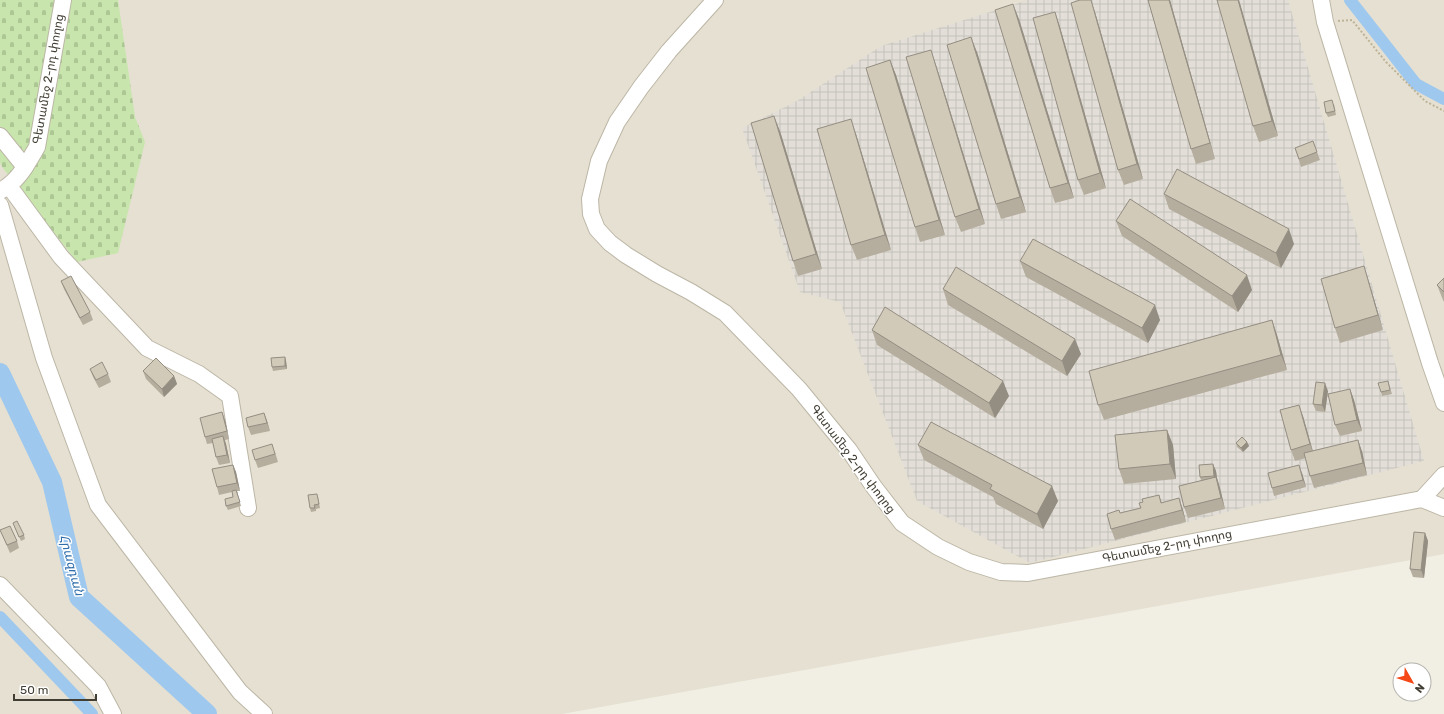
<svg xmlns="http://www.w3.org/2000/svg" width="1444" height="714" font-family="Rubik,'Noto Sans Armenian',sans-serif">
  <style>
    .residential { fill: #e5e0d1 }
    .industrial { fill: url(#industrial-grid) }
    .cemetery { fill: url(#cemetery-stones) }
    .lines { fill: none; stroke-linecap: round; stroke-linejoin: round }
    .canal { stroke: #9fc8ee; stroke-width: 12 }
    .river { stroke: #9fc8ee; stroke-width: 20 }
    .minor-casing { stroke: #bcb6a6; stroke-width: 18 }
    .path { stroke: #bdb397; stroke-width: 2; stroke-dasharray: 2 2; stroke-linecap: butt }
    .minor { stroke: #fff; stroke-width: 16 }
    .wall { fill: #b5ae9f }
    .shaded-wall { fill: #938d82 }
    .building { fill: #d2cab9; stroke: #938d82 }
    .labels { text-anchor: middle; dominant-baseline: central; stroke-width: 3; stroke-linejoin: round; paint-order: stroke }
    .street-label { font-size: 12px; fill: #423e33; stroke: #fff }
    .water-label { font-size: 13px; font-style: italic; fill: #306eab; stroke: #fff }
  </style>
  <defs>
    <pattern id="industrial-grid" width="8" height="8" patternUnits="userSpaceOnUse"><rect width="8" height="8" fill="#e3dfd8"/><path d="M0 4h8M4 0v8" fill="none" stroke="#c4c0ba"/></pattern>
    <pattern id="cemetery-stones" width="16" height="16" patternUnits="userSpaceOnUse"><rect width="16" height="16" fill="#c7e5ac"/><path d="M2 7V4a2 2 0 0 1 4 0v3zM10 15v-3a2 2 0 0 1 4 0v3z" fill="#acc694"/></pattern>
  </defs>
  <rect width="100%" height="100%" fill="#f1eee3"/>
  <!-- residential -->
  <path class="residential" d="M0,0h1444v554l-882,160h-562z"/>
  <!-- industrial -->
  <path class="industrial" d="M1028,0h260l136,461 -394,102 -113,-62 -77,-199 -40,-10 -58,-164 55,-27 84,-55z"/>
  <!-- cemetery -->
  <path class="cemetery" d="M0,0h118l17,117 10,25 -27,111 -41,9 -75,-95 -2,-5z"/>
  <g class="lines">
    <!-- canal -->
    <g class="canal">
      <path d="M1350,0l66,84 28,15"/>
      <path d="M0,617l92,97"/>
    </g>
    <!-- river -->
    <path class="river" d="M0,373l52,109 27,115 128,117"/>
    <defs>
      <g id="minor">
        <path d="M715,0l-46,51 -28,36 -24,35 -18,39 -9,38 1,15 6,15 13,14 16,12 31,19 34,18 34,21 74,76 50,61 25,37 28,36 36,24 31,15 32,10 27,1 394,-74 22,9"/>
        <path d="M1321,0l4,22 105,341 14,40"/>
        <path d="M0,136l25,31"/>
        <path d="M9,186l52,71 86,91 52,26 31,22 18,112"/>
        <path d="M0,191c18,-9 27,-27 37,-44l26,-147"/>
        <path d="M0,205l44,153 54,147 142,187 24,22"/>
        <path d="M1422,499l22,-24"/>
        <path d="M0,585l98,101 15,28"/>
      </g>
    </defs>
    <!-- minor casing -->
    <use href="#minor" class="minor-casing"/>
    <!-- path -->
    <path class="path" d="M1338,21l14,-1 34,42 39,39 19,10"/>
    <!-- minor -->
    <use href="#minor" class="minor"/>
  </g>
  <!-- wall -->
  <g class="wall">
    <path d="M1148,0h22l45,159 -19,5 -5,-15z"/>
    <path d="M1239,0l39,136 -19,6 -6,-16z"/>
    <path d="M1055,12l5,15 46,161 -22,7 -6,-15z"/>
    <path d="M1095,12l48,167 -19,6 -6,-15z"/>
    <path d="M1019,19l55,179 -19,5 -5,-15z"/>
    <path d="M977,52l49,160 -25,7 -5,-15z"/>
    <path d="M890,60l6,15 49,160 -25,7 -5,-15z"/>
    <path d="M936,65l49,159 -24,8 -6,-15z"/>
    <path d="M1334,104l2,11 -8,2 -2,-4z"/>
    <path d="M780,131l42,138 -24,7 -5,-15z"/>
    <path d="M856,134l35,116 -34,10 -6,-15z"/>
    <path d="M1313,141l7,19 -19,7 -6,-19z"/>
    <path d="M1164,194l130,50 -13,24 -112,-59z"/>
    <path d="M1116,221l136,69 -14,22 -116,-76z"/>
    <path d="M1020,261l140,59 -12,23 -122,-66z"/>
    <path d="M1444,278v24l-1,-2 -6,-15z"/>
    <path d="M61,281l29,31 3,8 -10,5 -19,-36z"/>
    <path d="M1369,282l14,48 -43,13 -5,-15z"/>
    <path d="M943,289l138,65 -14,22 -119,-71z"/>
    <path d="M1272,320l5,15 10,35 -183,50 -6,-15z"/>
    <path d="M872,330l137,66 -14,22 -118,-73z"/>
    <path d="M285,357l1,4 1,8 -14,2 -1,-4z"/>
    <path d="M90,369l18,5 3,8 -12,6 -6,-11z"/>
    <path d="M143,371l31,5 3,8 -13,13 -18,-18z"/>
    <path d="M1388,381l4,13 -10,2 -1,-4z"/>
    <path d="M1350,389l4,11 8,31 -22,5 -5,-11z"/>
    <path d="M1328,391l-3,21 -9,-1 -3,-7z"/>
    <path d="M264,413l3,8 3,10 -19,4 -3,-8z"/>
    <path d="M1303,416l10,35h49l5,24 -53,13 -4,-12 -4,-18 -11,3 -4,-11z"/>
    <path d="M225,420l4,19 -4,1 1,4 4,19 -11,2 -3,-8 -3,-14 -6,1 -2,-7z"/>
    <path d="M1167,430l6,15 3,34 -52,5 -5,-15z"/>
    <path d="M1247,442l2,4 -6,6 -6,-5 -1,-4z"/>
    <path d="M918,445l140,56 -15,28 -47,-25 -3,-7 -69,-37z"/>
    <path d="M275,452l3,10 -20,6 -3,-8z"/>
    <path d="M1213,464l3,7 1,7 3,10 5,21 -37,9 -4,-11 17,-27 -1,-3z"/>
    <path d="M233,465l3,7 4,19h-3l4,15 -13,4 -2,-4 7,-9 -1,-5 -13,3 -2,-8z"/>
    <path d="M1302,473l4,14 -32,9 -2,-8z"/>
    <path d="M1159,495l3,8 17,-5 4,12 3,12 -71,18 -4,-11 30,-21 2,-6z"/>
    <path d="M318,497l2,11 -4,1v2l-5,1 -1,-4z"/>
    <path d="M13,523l11,12 1,4 -4,2z"/>
    <path d="M0,530l17,11 2,7 -9,5z"/>
    <path d="M1425,533l3,8 -4,37 -11,-1 -3,-8z"/>
  </g>
  <!-- shaded-wall -->
  <g class="shaded-wall">
    <path d="M1091,0l4,12 48,167 -6,-15z"/>
    <path d="M1169,0h1l45,159 -5,-16z"/>
    <path d="M1238,0h1l39,136 -6,-15z"/>
    <path d="M1013,4l6,15 55,179 -6,-15z"/>
    <path d="M1055,12l5,15 46,161 -6,-15z"/>
    <path d="M971,37l6,15 49,160 -6,-15z"/>
    <path d="M931,50l5,15 49,159 -6,-15z"/>
    <path d="M890,60l6,15 49,160 -6,-15z"/>
    <path d="M774,116l6,15 42,138 -6,-15z"/>
    <path d="M851,119l5,15 35,116 -6,-15z"/>
    <path d="M1289,229l5,15 -13,24 -5,-15z"/>
    <path d="M1364,266l5,16 14,48 -5,-15z"/>
    <path d="M1247,275l5,15 -14,22 -6,-16z"/>
    <path d="M1155,305l5,15 -12,23 -6,-15z"/>
    <path d="M1272,320l5,15 10,35 -6,-15z"/>
    <path d="M1075,339l6,15 -14,22 -5,-15z"/>
    <path d="M285,357l1,4 1,8 -2,-3z"/>
    <path d="M174,376l3,8 -13,13 -2,-8z"/>
    <path d="M1003,381l6,15 -14,22 -6,-15z"/>
    <path d="M1325,383l3,8 -3,21 -3,-7z"/>
    <path d="M1350,389l4,11 8,31 -5,-11z"/>
    <path d="M1299,405l4,11 11,40 -4,-12z"/>
    <path d="M222,412l3,8 4,19 -2,-8z"/>
    <path d="M264,413l3,8 3,10 -3,-8z"/>
    <path d="M1167,430l6,15 3,34 -6,-15z"/>
    <path d="M223,436l3,8 4,19 -3,-8z"/>
    <path d="M1358,440l4,11 5,24 -4,-12z"/>
    <path d="M1247,442l2,4 -6,6 -2,-4z"/>
    <path d="M1213,464l3,7 1,7 3,10 5,21 -11,-33z"/>
    <path d="M233,465l3,7 4,19 -3,-8z"/>
    <path d="M1299,465l3,8 4,14 -3,-7z"/>
    <path d="M1052,486l6,15 -15,28 -6,-15z"/>
    <path d="M1179,498l4,12 3,12 -4,-12z"/>
    <path d="M1425,533l3,8 -4,37 -3,-8z"/>
  </g>
  <!-- building -->
  <g class="building">
    <path d="M1080,0h11l46,164 -19,6 -47,-167z"/>
    <path d="M1148,0h21l41,143 -19,6z"/>
    <path d="M1217,0h21l34,121 -19,5z"/>
    <path d="M1013,4l55,179 -18,5 -55,-178z"/>
    <path d="M1055,12l45,161 -22,7 -45,-162z"/>
    <path d="M971,37l49,160 -24,7 -49,-159z"/>
    <path d="M931,50l48,159 -24,8 -49,-160z"/>
    <path d="M890,60l49,160 -24,7 -49,-159z"/>
    <path d="M1332,100l3,11 -9,2 -2,-11z"/>
    <path d="M774,116l42,138 -23,7 -42,-138z"/>
    <path d="M851,119l34,116 -34,10 -34,-116z"/>
    <path d="M1313,141l4,11 -18,7 -4,-11z"/>
    <path d="M1177,169l112,60 -13,24 -112,-59z"/>
    <path d="M1130,199l117,76 -15,21 -116,-75z"/>
    <path d="M1033,239l122,66 -13,23 -122,-67z"/>
    <path d="M1364,266l14,49 -43,13 -14,-49z"/>
    <path d="M956,267l119,72 -13,22 -119,-72z"/>
    <path d="M71,276l19,36 -10,6 -19,-37z"/>
    <path d="M1444,278v14l-7,-7z"/>
    <path d="M885,307l118,74 -14,22 -117,-73z"/>
    <path d="M1272,320l9,35 -183,50 -9,-34z"/>
    <path d="M285,357v9l-13,1 -1,-9z"/>
    <path d="M156,358l18,18 -12,13 -19,-18z"/>
    <path d="M102,362l6,12 -12,6 -6,-11z"/>
    <path d="M1388,381l2,9 -9,2 -3,-9z"/>
    <path d="M1316,382l9,1 -3,22 -9,-1z"/>
    <path d="M1350,389l7,31 -22,5 -7,-31z"/>
    <path d="M1299,405l11,39 -19,6 -11,-40z"/>
    <path d="M222,412l5,19 -22,6 -5,-19z"/>
    <path d="M264,413l3,10 -19,4 -2,-9z"/>
    <path d="M931,422l121,64 -15,28 -47,-25 2,-4 -74,-40z"/>
    <path d="M1167,430l3,34 -51,5 -4,-34z"/>
    <path d="M223,436l4,19 -11,2 -4,-18z"/>
    <path d="M1242,437l5,5 -6,6 -5,-5z"/>
    <path d="M1358,440l5,23 -53,13 -6,-23z"/>
    <path d="M272,444l3,10 -20,6 -3,-10z"/>
    <path d="M1213,464l1,12 -14,1 -1,-12z"/>
    <path d="M233,465l4,18 -20,4 -5,-18z"/>
    <path d="M1299,465l4,15 -31,8 -4,-15z"/>
    <path d="M1216,477l5,21 -37,9 -5,-21z"/>
    <path d="M236,490l4,12 -14,4 -1,-7 8,-2 -1,-6z"/>
    <path d="M317,494l2,10 -5,1 1,3h-5l-2,-13z"/>
    <path d="M1159,495l2,8 18,-5 3,12 -71,19 -4,-15 12,-4 1,3 21,-5 -2,-5 4,-1 -1,-3z"/>
    <path d="M17,521l7,14 -5,2 -6,-14z"/>
    <path d="M10,526l7,15 -10,4 -7,-15z"/>
    <path d="M1414,532l11,1 -4,37 -11,-1z"/>
  </g>
  <g class="labels">
    <!-- street labels -->
    <g class="street-label">
      <text transform="translate(48 79) rotate(-80)">Գետամեջ 2-րդ փողոց</text>
      <text transform="translate(853 459) rotate(53)">Գետամեջ 2-րդ փողոց</text>
      <text transform="translate(1167 546) rotate(-11)">Գետամեջ 2-րդ փողոց</text>
    </g>
    <!-- water labels -->
    <g class="water-label">
      <text transform="translate(72 565) rotate(75)">Հրազդան</text>
    </g>
  </g>
  <!-- north arrow -->
  <g transform="translate(1412 682) rotate(129)"><circle r="19" fill="#ffffff" stroke="#b3b2ad"/>
  <path d="M0-3L7 15L0 10L-7 15Z" fill="#f54716"/>
  <text y="-6" font-size="11" font-weight="bold" text-anchor="middle" fill="#423e33">N</text>
  </g>
  <!-- scale -->
  <path d="M14 694v6h82v-6" fill="none" stroke="#423e33" stroke-width="2"/>
  <text x="20" y="694" font-size="12" fill="#423e33" stroke="#ffffff" stroke-width="3" paint-order="stroke">50 m</text>
</svg>
